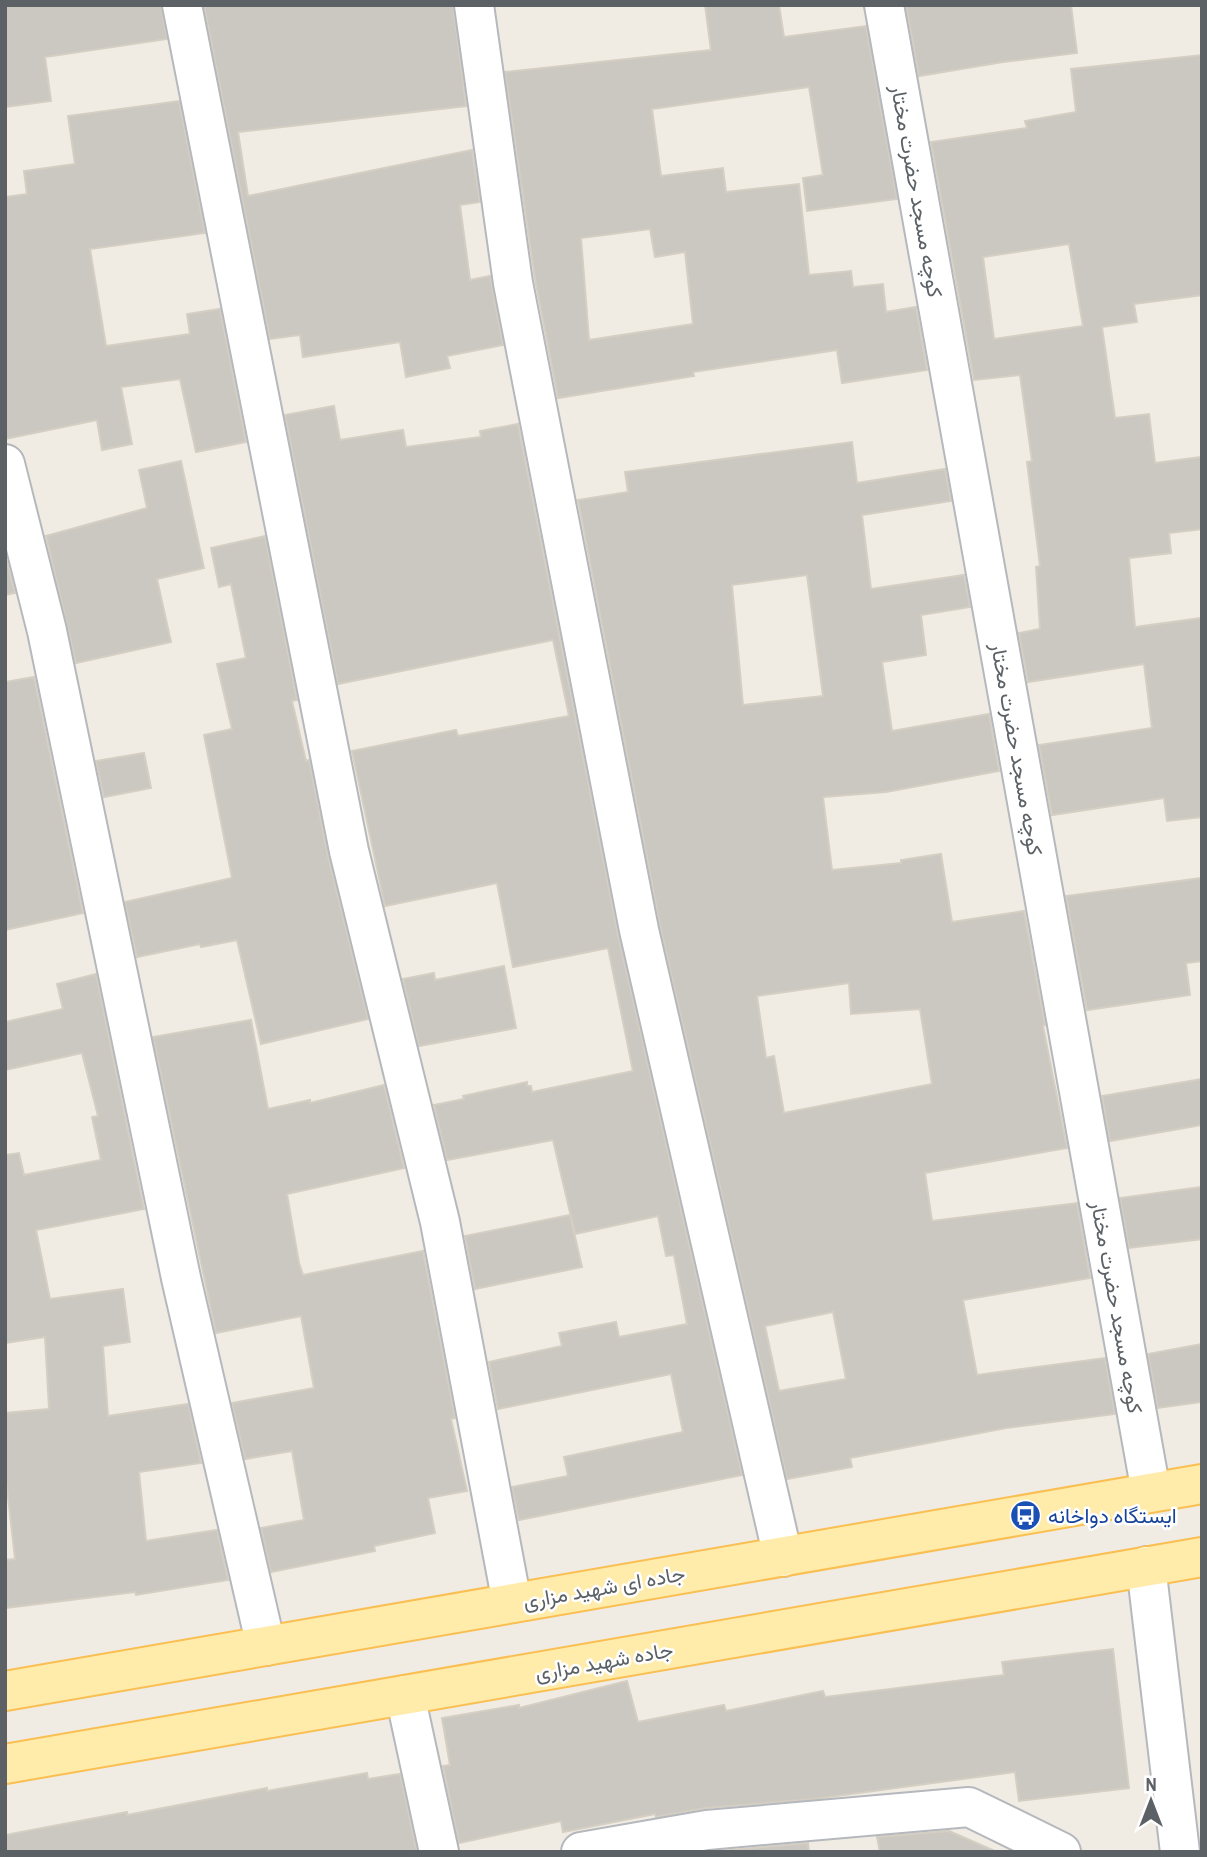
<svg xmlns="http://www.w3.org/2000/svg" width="1207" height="1857" font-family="'Archivo Narrow',Vazirmatn,sans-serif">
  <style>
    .building { fill: #cbc7c1; stroke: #d5cec2; stroke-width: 2; fill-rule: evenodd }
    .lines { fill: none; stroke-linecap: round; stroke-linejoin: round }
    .minor-casing { stroke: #b5b8bc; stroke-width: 42 }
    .major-casing { stroke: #fabf53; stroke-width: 42 }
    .minor { stroke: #fff; stroke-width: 38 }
    .major { stroke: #ffebaa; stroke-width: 38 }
    .labels { text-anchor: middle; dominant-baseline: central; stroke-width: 5; stroke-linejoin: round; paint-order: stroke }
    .street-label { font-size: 21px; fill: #5c6166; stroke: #fff }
    .transit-label { font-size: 21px; fill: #164399; stroke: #fff; text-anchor: start }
  </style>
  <rect width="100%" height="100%" fill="#f0ece4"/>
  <!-- building -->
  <g class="building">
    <path d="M5,5h156l6,34 -122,18 6,44 -46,6z"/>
    <path d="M204,5h249l13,101 -228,26 10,64 224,-46 8,52 -20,3 10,75 20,-4 13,69 -56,11 3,12 -44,9 -6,-35 -97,15 -3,-22 -30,4z"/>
    <path d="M705,5h74l5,32 82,-11 31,173 -90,12 -4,-33 20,-3 -14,-88 -157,22 9,67 62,-8 3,24 73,-8 10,91 42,-4 2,16 30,-3 3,28 30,-5 11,63 -85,13 -5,-33 -144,22 1,4 -136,22 -23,-119 -30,-207 206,-22zM650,229l5,28 30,-5 8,72 -104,16 -8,-102z"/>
    <path d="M906,5h165l6,48 -74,9 -84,14z"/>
    <path d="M1202,55v240l-68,9 3,18 -35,5 13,91 34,-4 6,49 47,-6v72l-33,4 2,20 -42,5 6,69 67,-9v199l-35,4 -3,-23 -112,17 -13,-70 113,-17 -8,-64 -116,18 -9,-49 21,-4 -4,-62 4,-1 -13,-104 5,-1 -12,-86 -46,5 -43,-238 96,-14 -2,-7 51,-9 -5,-43zM1069,244l14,82 -89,13 -11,-82z"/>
    <path d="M179,101l26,132 -115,16 16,97 84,-12 -3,-20 33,-5 26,133 -50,10 -16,-73 -59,8 11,57 -30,6 -5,-30 -92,19v-242l22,-3 -3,-23 51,-7 -7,-48z"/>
    <path d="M334,406l6,34 63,-10 3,17 75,-10 -1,-6 38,-7 100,511 124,540 -223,45 -7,-33 56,-11 -4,-19 119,-25 -12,-58 -173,35 -9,-47 73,-16 -3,-13 57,-11 3,15 68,-13 -13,-69 -8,1 -8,-40 -83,18 -22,-94 -106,20 -13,-55 30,-6 -1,-3 64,-14v4h4l1,6 101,-21 -25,-123 -95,19 -16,-84 -112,23 -33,-155 104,-21 2,6 111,-20 -16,-76 -215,44 -53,-269z"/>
    <path d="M852,442l5,41 88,-14 6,32 -89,14 9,74 93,-14 6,32 -49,8 5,40 -44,7 10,69 97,-17 10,57 -113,21 -63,5 9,73 69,-7v-3l40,-6 11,68 72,-11 21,114 -2,1 24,122 -142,25 7,48 145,-18 13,75 -127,22 14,75 128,-17 10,56 -109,14 -156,30 2,9 -65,12 -127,-554 -82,-425 50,-8 -3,-20zM807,575l16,121 -80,9 -11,-120zM849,983l2,31 69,-5 12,75 -148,29 -10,-57 -8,2 -9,-62zM833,1312l13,67 -67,12 -14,-65z"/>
    <path d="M181,461l23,107 -47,11 14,63 -95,21 -30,-127 101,-28 -8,-38z"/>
    <path d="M265,536l32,164 -5,1 14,60 3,-1 19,96 40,163 -107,25 -24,-104 -36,7 -1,-3 -63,13 -12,-55 107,-24 -28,-143 28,-6 -15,-65 29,-6 -15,-74 -12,3 -8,-39z"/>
    <path d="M5,555l10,38 -10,2z"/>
    <path d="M34,677l49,236 -78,17v-248z"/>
    <path d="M144,753l7,35 -47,9 -8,-36z"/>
    <path d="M1202,878v83l-16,2 4,32 -103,15 -21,-114z"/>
    <path d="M504,966l12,62 -97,18 -16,-67 31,-6 1,7z"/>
    <path d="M96,974l48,235 -108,21 14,69 73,-10 7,53 -27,4 5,70 80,-12 13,59 -62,9 7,69 71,-11 11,50 -92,15 -1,-3 -130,16v-48l10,-1 -10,-89v-57l44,-4 -4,-72 -40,6v-188l14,-2 5,22 77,-15 -9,-43 6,-1 -16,-63 -77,17v-48l58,-13 -6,-25z"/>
    <path d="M251,1020l17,89 42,-9v3l74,-18 20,83 -117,26 12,69 4,12 120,-24 32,167 -4,1 16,72 -39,7 7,35 -61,13 1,5 -104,21 -10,-44 43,-8 -12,-69 -47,8 -13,-56 82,-15 -13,-72 -85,17 -63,-296z"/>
    <path d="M1202,1079v46l-92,16 -8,-45z"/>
    <path d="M1202,1187v52l-73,9 -9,-50z"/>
    <path d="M570,1215l12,52 -107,22 -10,-53z"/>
    <path d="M1202,1344v58l-44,6 -10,-54z"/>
    <path d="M1113,1649l16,139 -110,13 -4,-29 -201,27 -109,9 -49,9 -1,-3 -92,18 -2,-11 -102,22 -16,-77 7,-1 -8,-47 77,-13v3l108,-27 11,41 86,-17 2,6 97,-20 2,6 179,-22 -2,-13z"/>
    <path d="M367,1773l1,6 32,-5 17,78h-412v-17l122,-23v3l140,-27v3z"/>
    <path d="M949,1831l48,21h-117l-3,-15z"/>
    <path d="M808,1843l1,9h-99z"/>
  </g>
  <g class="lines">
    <defs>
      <g id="minor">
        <path d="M182,5l167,846 91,371 72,381"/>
        <path d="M474,5l39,278 126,647 144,627"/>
        <path d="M884,5l267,1487"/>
        <path d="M5,464l42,167 134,647 85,368"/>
        <path d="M1146,1566l34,286"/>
        <path d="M405,1695l34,157"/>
        <path d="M581,1852l126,-22 262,-23 92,45"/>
      </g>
      <g id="major">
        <path d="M5,1691l1197,-207"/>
        <path d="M5,1764l1197,-207"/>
      </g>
    </defs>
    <!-- minor casing -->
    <use href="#minor" class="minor-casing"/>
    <!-- major casing -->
    <use href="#major" class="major-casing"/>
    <!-- minor -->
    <use href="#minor" class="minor"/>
    <!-- major -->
    <use href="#major" class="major"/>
  </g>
  <!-- icons -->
  <defs>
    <symbol id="bus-disc" viewBox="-11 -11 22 22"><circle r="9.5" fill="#1a4fb4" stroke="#fff"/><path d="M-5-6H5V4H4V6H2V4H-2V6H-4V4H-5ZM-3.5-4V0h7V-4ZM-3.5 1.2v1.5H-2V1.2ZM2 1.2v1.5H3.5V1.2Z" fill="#fff"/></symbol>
  </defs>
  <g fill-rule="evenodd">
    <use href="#bus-disc" x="1008" y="1498" width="35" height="35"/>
  </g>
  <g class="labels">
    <!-- street labels -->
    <g class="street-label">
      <text transform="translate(917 191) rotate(80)">کوچه مسجد حضرت مختار</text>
      <text transform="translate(1017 749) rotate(80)">کوچه مسجد حضرت مختار</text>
      <text transform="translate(1117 1307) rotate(80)">کوچه مسجد حضرت مختار</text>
      <text transform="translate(604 1587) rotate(-10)">جاده ای شهید مزاری</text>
      <text transform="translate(604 1661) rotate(-10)">جاده شهید مزاری</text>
    </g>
    <!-- transit labels -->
    <g class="transit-label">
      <text x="1048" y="1515">ایستگاه دواخانه</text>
    </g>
  </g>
  <!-- border -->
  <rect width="1207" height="1857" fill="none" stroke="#5c6166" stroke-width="14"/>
  <!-- north arrow -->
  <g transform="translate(1151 1801)" stroke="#ffffff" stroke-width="5" paint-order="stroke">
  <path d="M0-5L12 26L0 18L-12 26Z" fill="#5c6166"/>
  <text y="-10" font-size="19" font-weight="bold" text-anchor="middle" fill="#5c6166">N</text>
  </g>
</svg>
